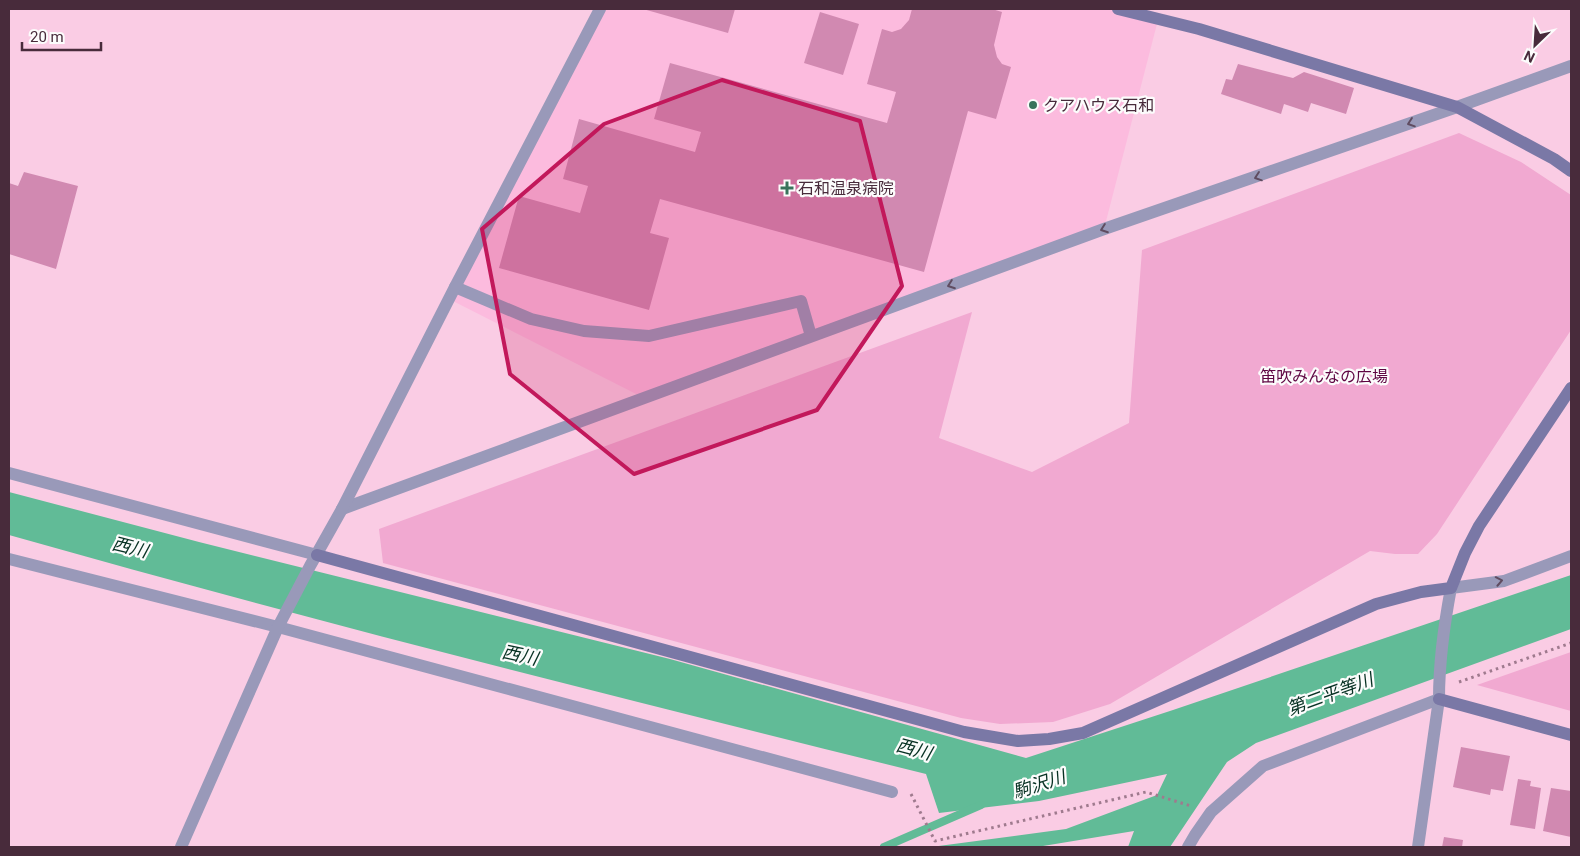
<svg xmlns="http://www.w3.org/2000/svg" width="1580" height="856" font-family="Roboto,'Noto Sans JP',sans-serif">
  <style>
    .built { fill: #fcbbde }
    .green { fill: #f1a9d1 }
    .water { fill: #61bb97 }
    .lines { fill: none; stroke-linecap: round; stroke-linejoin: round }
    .stream { stroke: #61bb97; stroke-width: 8 }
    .building { fill: #d189b1 }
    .path { stroke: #9f7a8e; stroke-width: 3; stroke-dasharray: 2.5 4; stroke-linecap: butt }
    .lane { stroke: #9999b9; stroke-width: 12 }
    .street { stroke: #9999b9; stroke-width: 12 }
    .secondary { stroke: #7a78a6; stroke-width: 12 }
    .oneway { stroke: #604c61 }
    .marked { fill: #c2185b; fill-opacity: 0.2; stroke: #c2185b; stroke-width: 4; stroke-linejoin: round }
    .poi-dot { fill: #39735c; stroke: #fcfcfc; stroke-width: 2 }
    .labels { text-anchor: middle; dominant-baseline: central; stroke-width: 4.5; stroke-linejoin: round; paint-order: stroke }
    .poi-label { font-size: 16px; fill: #482b3b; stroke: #fcfcfc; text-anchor: start }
    .park-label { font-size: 16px; fill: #5f0643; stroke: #fcfcfc }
    .water-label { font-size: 18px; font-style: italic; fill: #073123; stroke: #fcfcfc }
  </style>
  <rect width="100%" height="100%" fill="#facce4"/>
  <!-- built -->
  <path class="built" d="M600,9h518l40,11 -54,209 -460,169 -195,-99z"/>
  <!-- green -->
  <g class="green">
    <path d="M1459,133l62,29 50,33v135l-134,204 -19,20h-23l-25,-3 -260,153 -57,18 -53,2 -39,-6 -578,-155 -4,-34 593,-217 -33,126 93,34 97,-49 13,-173z"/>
    <path d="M1571,652v59l-94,-26z"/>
  </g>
  <!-- water -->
  <path class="water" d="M9,492l190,50 471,117 356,99 147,-48 398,-135v54l-315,114 -29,19 -57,85h-42l6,-16 -97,16h-106l135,-18 91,-34 10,-21 -128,27 -100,12 -13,-39c-307,-76 -613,-153 -917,-239z"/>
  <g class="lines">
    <!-- stream -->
    <path class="stream" d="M884,847l97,-42"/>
  </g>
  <!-- building -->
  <g class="building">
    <path d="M643,9h92l-7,24z"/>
    <path d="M912,9h80l10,3 -8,33 3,12 5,7 9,3 -15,52 -28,-8 -44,161 -264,-73 -10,34 19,5 -20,72 -150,-42 20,-72 61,17 8,-27 -25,-7 16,-60 116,33 6,-20 -47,-13 16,-56 217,60 9,-31 -29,-8 15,-55 10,3 9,-3 8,-9z"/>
    <path d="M820,12l39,12 -16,51 -39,-12z"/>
    <path d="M1238,64l55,14 11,-6 50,16 -8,26 -35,-11 -3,9 -24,-8 -3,10 -60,-20 5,-15 6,1z"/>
    <path d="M24,172l54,14 -22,83 -47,-15v-71l9,3z"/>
    <path d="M1461,747l49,9 -7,35 -12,-2 -1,6 -37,-8z"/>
    <path d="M1518,779l13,2 -1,5 11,2 -6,41 -25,-4z"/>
    <path d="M1551,788l20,3v46l-28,-6z"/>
    <path d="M1444,837l19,3 -1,7h-20z"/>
  </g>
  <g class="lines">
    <!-- path -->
    <g class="path">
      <path d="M1459,682l112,-39"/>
      <path d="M911,794l24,47 211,-49 45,14"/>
    </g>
    <!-- lane -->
    <g class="lane">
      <path d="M1457,107l114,-41"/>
      <path d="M455,287l76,32 53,12 65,5 152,-35 10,35"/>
    </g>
    <!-- street -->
    <g class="street">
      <path d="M9,473l308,82"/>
      <path d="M342,509l762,-280 353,-122"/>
      <path d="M9,559l269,68 614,165"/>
      <path d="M181,847l97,-220 32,-61 32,-57 113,-222 145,-278"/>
      <path d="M1188,847l7,-12 16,-23 52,-46 176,-67"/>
      <path d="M1418,847l21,-148c0,-37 5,-74 12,-111l53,-7 67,-25"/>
    </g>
    <!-- secondary -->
    <g class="secondary">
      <path d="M1118,9l81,20 258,78 97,52 17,12"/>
      <path d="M317,555l647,177 54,9 31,-2 34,-6 293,-129 45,-12 30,-4 14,-35 14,-27 92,-138"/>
      <path d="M1439,699l132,36"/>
    </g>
  </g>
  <!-- one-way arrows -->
  <defs><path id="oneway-chevron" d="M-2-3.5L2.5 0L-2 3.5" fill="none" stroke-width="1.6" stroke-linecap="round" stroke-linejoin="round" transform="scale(1.25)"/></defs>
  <g class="oneway">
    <use href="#oneway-chevron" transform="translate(1411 123) rotate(161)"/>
    <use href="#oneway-chevron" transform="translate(1258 177) rotate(161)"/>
    <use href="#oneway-chevron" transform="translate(1104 229) rotate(160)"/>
    <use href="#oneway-chevron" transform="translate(951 285) rotate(160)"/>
    <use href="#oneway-chevron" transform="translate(1499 581) rotate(-11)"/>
  </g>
  <!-- marked area -->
  <path class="marked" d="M722,80l138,41 42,165 -85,124 -183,64 -124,-100 -28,-145 122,-105z"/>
  <!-- markers -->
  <g class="poi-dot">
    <circle cx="1033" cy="105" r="5"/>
    <path d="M784.5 180.5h5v5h5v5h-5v5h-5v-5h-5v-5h5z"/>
  </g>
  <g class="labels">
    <!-- poi labels -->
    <g class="poi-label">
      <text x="1043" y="105">クアハウス石和</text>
      <text x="798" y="188">石和温泉病院</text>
    </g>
    <!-- park labels -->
    <g class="park-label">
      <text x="1324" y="376">笛吹みんなの広場</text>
    </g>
    <!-- water labels -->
    <g class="water-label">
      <text transform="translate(130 547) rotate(14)">西川</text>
      <text transform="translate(520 655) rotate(12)">西川</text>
      <text transform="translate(1330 694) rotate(-20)">第二平等川</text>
      <text transform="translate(914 749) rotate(15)">西川</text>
      <text transform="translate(1039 784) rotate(-18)">駒沢川</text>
    </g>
  </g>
  <!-- border -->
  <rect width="1580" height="856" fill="none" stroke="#482b3b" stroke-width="20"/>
  <!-- north arrow -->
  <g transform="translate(1535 45) rotate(205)" stroke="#fcfcfc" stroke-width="4" paint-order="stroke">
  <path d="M0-4L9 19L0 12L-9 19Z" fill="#482b3b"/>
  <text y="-8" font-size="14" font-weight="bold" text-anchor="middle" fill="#482b3b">N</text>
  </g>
  <!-- scale -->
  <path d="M22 42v8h79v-8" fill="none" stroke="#482b3b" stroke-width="2.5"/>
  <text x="30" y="42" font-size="15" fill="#482b3b" stroke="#fcfcfc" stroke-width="4" paint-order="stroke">20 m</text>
</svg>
